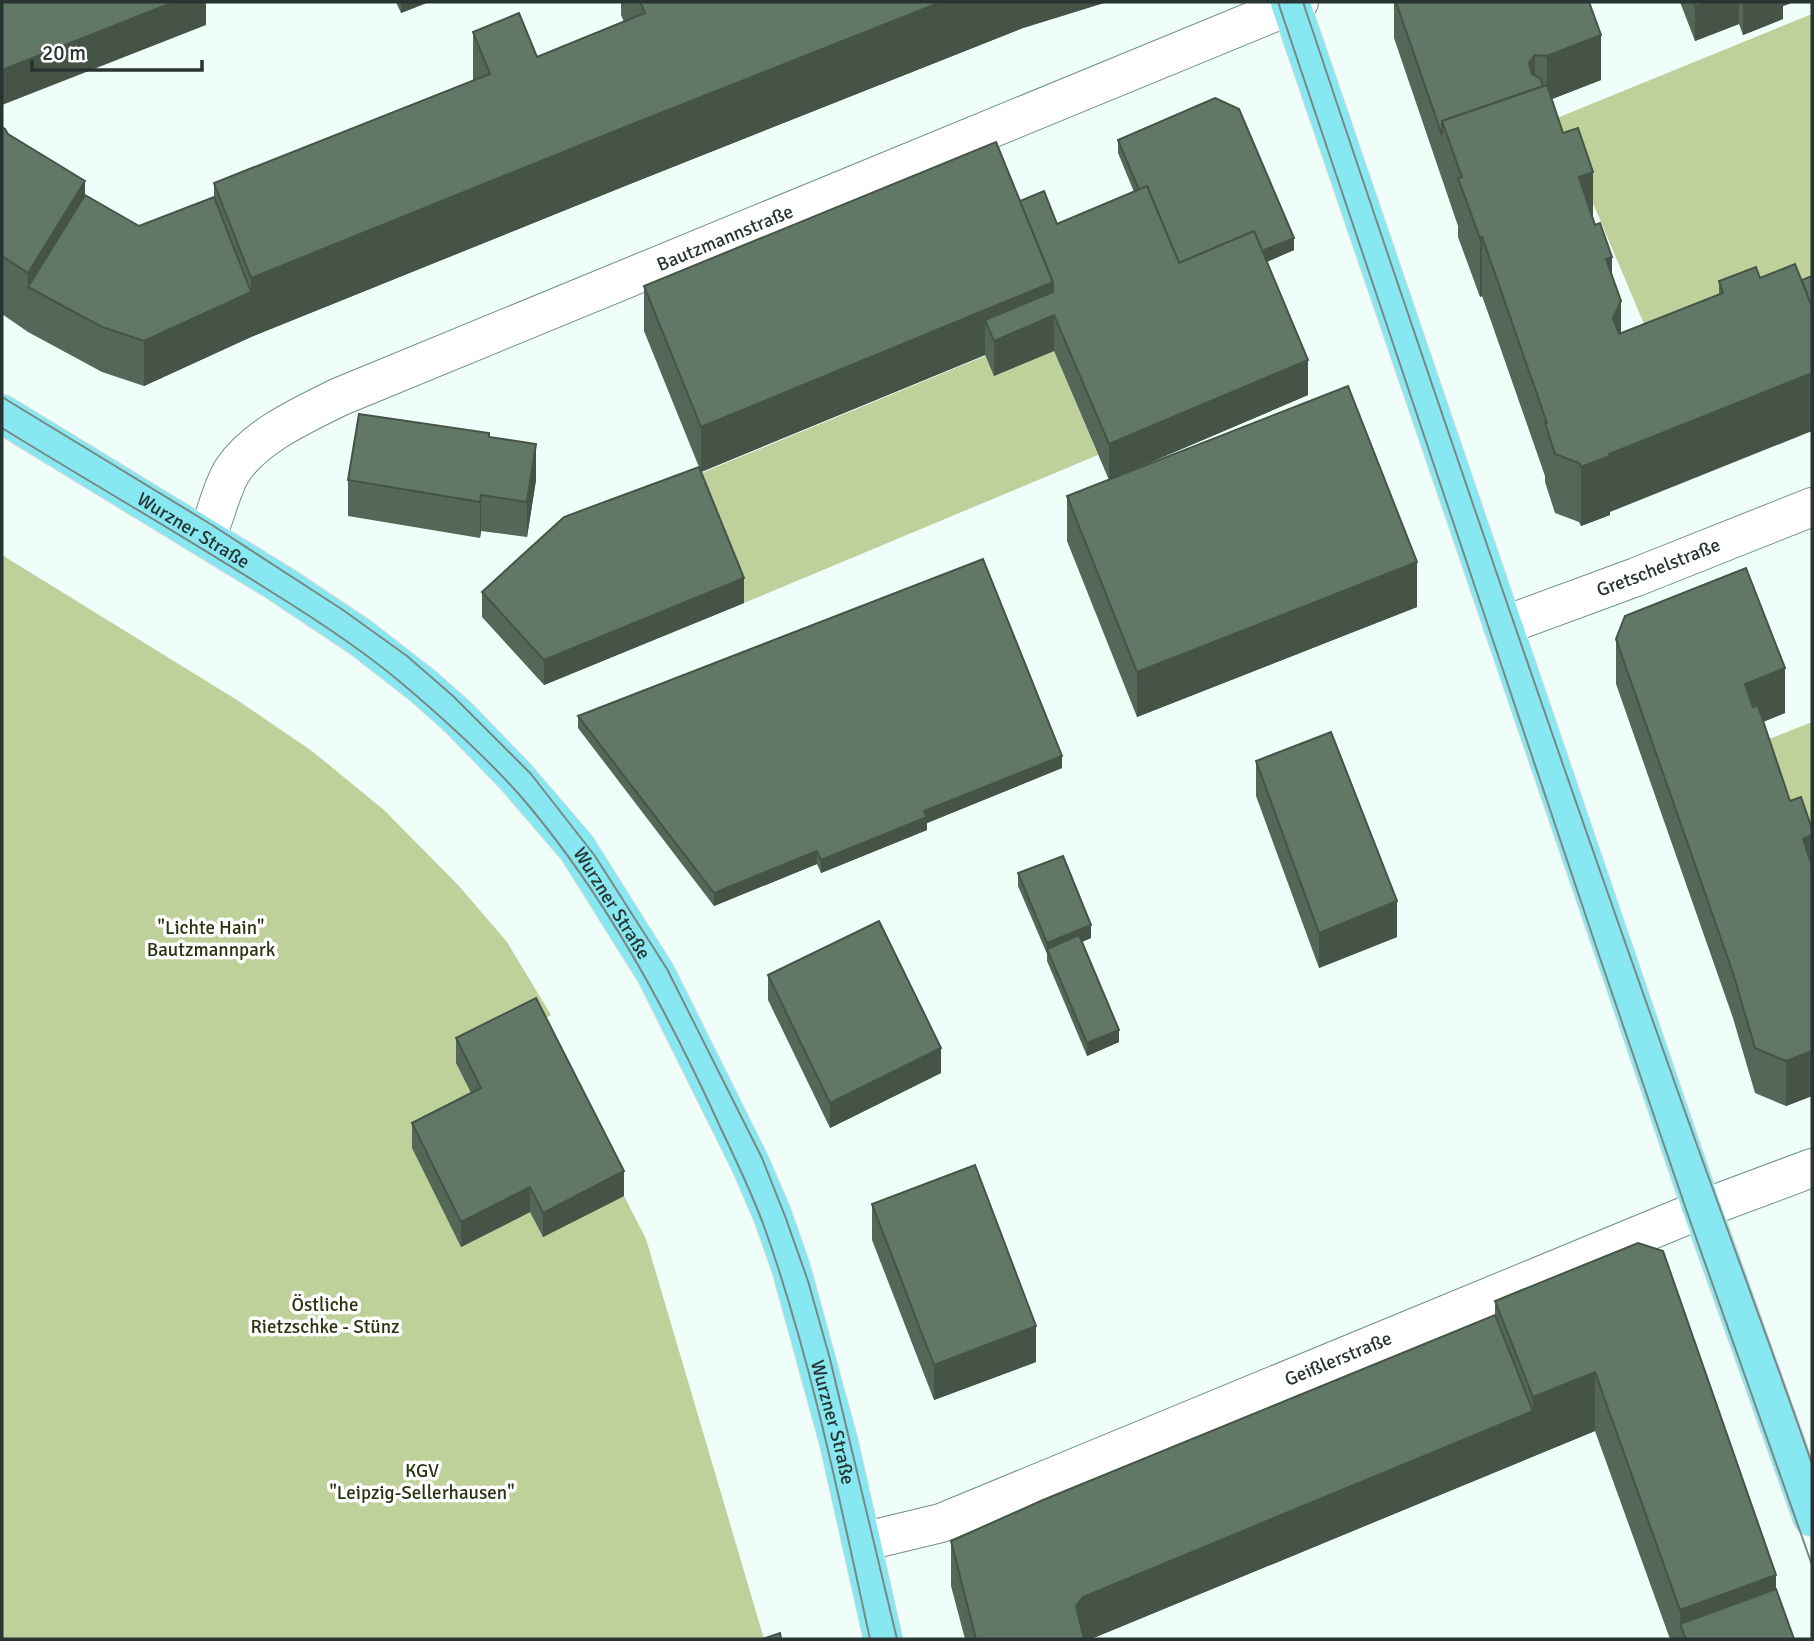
<svg xmlns="http://www.w3.org/2000/svg" width="1814" height="1641" font-family="Signika,sans-serif">
  <style>
    .green { fill: #bed19a }
    .lines { fill: none; stroke-linecap: round; stroke-linejoin: round }
    .minor-casing { stroke: #709088; stroke-width: 40 }
    .major-casing { stroke: #d8dada; stroke-width: 40 }
    .minor { stroke: #fff; stroke-width: 38 }
    .major { stroke: #88e8f1; stroke-width: 38 }
    .tram { stroke: #7a8784; stroke-width: 2 }
    .wall { fill: #546758 }
    .shaded-wall { fill: #455447 }
    .building { fill: #627866; stroke: #455447; stroke-width: 2 }
    .labels { text-anchor: middle; dominant-baseline: central; stroke-width: 7; stroke-linejoin: round; paint-order: stroke }
    .street-label { font-size: 19px; fill: #273431; stroke: #fff }
    .park-label { font-size: 19px; fill: #29340f; stroke: #fff }
  </style>
  <rect width="100%" height="100%" fill="#f0fefa"/>
  <!-- green -->
  <g class="green">
    <path d="M1812,14v283l-154,60 -101,-239z"/>
    <path d="M1054,351l44,104 -354,148 -50,-127 291,-120 10,20z"/>
    <path d="M2,555l235,145 75,51 72,59 75,76 48,56 44,73 -15,8 110,216 118,400h-762z"/>
    <path d="M1812,722v144l-43,-127z"/>
  </g>
  <g class="lines">
    <defs>
      <g id="minor">
        <path id="s1" d="M206,537c10,-20 14,-46 26,-66 23,-35 71,-56 107,-74l960,-395"/>
        <path id="s2" d="M1503,626l133,-49 176,-70"/>
        <path id="s3" d="M862,1542l79,-19 761,-314 110,-41"/>
      </g>
      <g id="major">
        <path d="M1290,2l412,1207 110,308"/>
        <path id="s4" d="M2,414l277,169 81,54 63,49 36,32 57,59 61,71 79,126 94,189 22,51 19,54 48,175 44,196"/>
      </g>
    </defs>
    <!-- minor casing -->
    <use href="#minor" class="minor-casing"/>
    <!-- major casing -->
    <use href="#major" class="major-casing"/>
    <!-- minor -->
    <use href="#minor" class="minor"/>
    <!-- major -->
    <use href="#major" class="major"/>
    <!-- tram -->
    <g class="tram">
      <path d="M1278,2l324,962 86,251 124,350"/>
      <path d="M1303,2c125,374 253,747 385,1118 41,115 84,229 124,344"/>
      <path d="M2,397l210,128 131,85 64,46 46,40 78,78 64,82 72,113 95,189 23,58 23,65 22,78 67,280"/>
      <path d="M2,428c89,55 180,107 268,163 47,29 93,59 135,95 41,35 89,78 124,120 75,90 132,194 182,301 18,40 39,80 54,122 47,133 75,273 105,410"/>
    </g>
  </g>
  <!-- wall -->
  <g class="wall">
    <path d="M396,2h33l-28,11z"/>
    <path d="M621,2h486l-84,26 -398,158 -374,151 -107,49 -42,-14 -74,-40 -26,-18v-187l6,7 77,61 54,31 75,-29v-14l259,-102v-49l64,25 87,-35 -3,-7z"/>
    <path d="M1394,2h195l12,78 -49,19 60,175 9,59 98,-39v-13l37,-14 -146,245v3l-29,11 -2,-4 -24,-9 -10,-31v-6l-53,-152 -10,-28 -2,1 -22,-60v-11l-64,-188z"/>
    <path d="M1680,2h114l-11,4v13l-40,16 -4,-11 -44,17z"/>
    <path d="M1118,140l176,110 -27,12 41,133 -199,85 -55,-129 -60,25 -9,-21 -284,117 43,131 -200,82 -62,-68v-25l217,-125 -55,-136v-45l376,-85 37,23 77,-32 -16,-39z"/>
    <path d="M489,437l47,43 -9,57 -46,-6 -1,7 -132,-22v-36z"/>
    <path d="M1067,496l350,111 -280,110 -70,-176z"/>
    <path d="M1616,639l169,74 -22,9 27,79 22,28v267l-26,10 -31,-13 -22,-75 -117,-334z"/>
    <path d="M578,716l484,52 -135,55v7l-106,43 -4,-9 -103,42 -136,-178z"/>
    <path d="M1256,761l141,176 -78,31 -63,-172z"/>
    <path d="M1018,873l73,65 -9,4 37,100 -32,14 -40,-95v-7l-29,-68z"/>
    <path d="M768,975l173,98 -111,55 -62,-128z"/>
    <path d="M456,1038l168,158 -81,41 -13,-25 -69,35 -49,-99v-25l59,-30 -15,-30z"/>
    <path d="M872,1204l164,158 -102,38 -62,-160z"/>
    <path d="M1638,1243l138,346 18,50h-124l-75,-208 -504,208h-126l-14,-53v-45l544,-226v-14z"/>
  </g>
  <!-- shaded-wall -->
  <g class="shaded-wall">
    <path d="M174,2h32v23l-204,80v-35z"/>
    <path d="M401,2h28l-28,11z"/>
    <path d="M941,2h166l-84,26 -398,158 -374,151 -107,49v-45l107,-49v-14l374,-151z"/>
    <path d="M1706,2h33v22l-44,17v-35z"/>
    <path d="M1743,2h51l-11,4v13l-40,16z"/>
    <path d="M1601,35v45l-54,21v-45z"/>
    <path d="M1535,55v45l-6,-37z"/>
    <path d="M1593,172v59l-14,-54z"/>
    <path d="M85,181v59l-57,47v-14z"/>
    <path d="M1482,237v59l-2,1v-59z"/>
    <path d="M1294,238v12l-115,49v-13z"/>
    <path d="M1612,257v58l-6,-56z"/>
    <path d="M1053,282l1,69 -60,25v-35l-9,-21v35l-284,117v-45z"/>
    <path d="M1621,301v59l-8,-42z"/>
    <path d="M1308,360v35l-199,85v-36z"/>
    <path d="M1812,373v58l-202,81v3l-29,11v-59l28,-13z"/>
    <path d="M536,444v36l-9,57v-35z"/>
    <path d="M481,495v36l-1,7v-36z"/>
    <path d="M1417,562v45l-280,110v-45z"/>
    <path d="M744,578v25l-200,82v-25z"/>
    <path d="M1785,668v45l-40,16v-45z"/>
    <path d="M1062,756v12l-135,55v7l-106,43v-13l103,-49z"/>
    <path d="M1812,835v45l-9,-41z"/>
    <path d="M817,851v13l-103,42v-13z"/>
    <path d="M1397,901v36l-78,31v-35z"/>
    <path d="M1091,925v13l-42,17 -2,-5v-7z"/>
    <path d="M1119,1030v12l-32,14v-13z"/>
    <path d="M941,1048v25l-111,55v-25z"/>
    <path d="M1812,1048v48l-26,10v-45z"/>
    <path d="M624,1171v25l-81,41v-24z"/>
    <path d="M530,1187v25l-69,35v-25z"/>
    <path d="M1036,1326v36l-102,38v-35z"/>
    <path d="M1595,1372v59l-504,208h-15v-33l7,-9 450,-186v-14z"/>
    <path d="M1776,1575v59l-96,-10v-14z"/>
  </g>
  <!-- building -->
  <g class="building">
    <path d="M2,2h172l-172,68z"/>
    <path d="M640,2h301l-316,125 -374,151 -37,-95 276,-109 -17,-42 46,-19 18,44 108,-44z"/>
    <path d="M1396,2h193l12,33 -54,21 -12,-1 -6,8 3,11 8,4 3,8 -101,35v14z"/>
    <path d="M1694,2h12l-11,4z"/>
    <path d="M1547,85l16,48 15,-5 15,44 -14,5 16,48 5,-2 12,34 -6,2 15,42 -8,17 6,16 104,-41 -4,-12 37,-14 4,11 35,-14 17,43v66l-203,81 1,2 -29,11 -2,-4 -24,-9 -10,-31h2l-55,-158 -10,-28 -2,1 -22,-60 4,-1 -20,-56z"/>
    <path d="M1215,98l24,11 55,129 -32,13 -8,-20 -75,32 -32,-77 -8,4 -21,-50z"/>
    <path d="M2,127l3,2 3,5 77,47 -57,92 -26,-17z"/>
    <path d="M996,142l57,140 -352,145 -57,-141z"/>
    <path d="M1147,186l32,77 75,-32 54,129 -199,84 -55,-129 -60,26 -9,-21 68,-28v-10l-33,-81 24,-10 13,33z"/>
    <path d="M85,195l54,31 75,-29 37,95 -107,49 -42,-14 -74,-40z"/>
    <path d="M1812,276v31l-10,-27z"/>
    <path d="M1348,386l69,176 -280,110 -70,-176z"/>
    <path d="M359,414l130,19v4l47,7 -9,58 -46,-7 -1,7 -132,-22z"/>
    <path d="M699,467l45,111 -200,82 -62,-68 82,-75z"/>
    <path d="M983,559l79,197 -138,55 3,6 -106,43 -4,-9 -103,42 -136,-177z"/>
    <path d="M1746,568l39,100 -40,16 8,23 5,-1 32,95 11,-4 11,32v6l-9,4 9,27v185l-26,10 -31,-13 -22,-75 -117,-334 9,-23z"/>
    <path d="M1331,732l66,169 -78,32 -63,-172z"/>
    <path d="M1063,856l28,69 -44,18 -29,-70z"/>
    <path d="M879,921l62,127 -111,55 -62,-128z"/>
    <path d="M1079,935l40,95 -32,13 -40,-94z"/>
    <path d="M536,998l88,173 -81,42 -13,-26 -69,35 -49,-99 69,-35 -25,-50z"/>
    <path d="M975,1165l61,161 -102,39 -62,-161z"/>
    <path d="M1638,1243l25,8 113,324 -96,35 -85,-238 -62,25 -38,-96z"/>
    <path d="M1495,1315l38,96 -450,186 -7,9 8,33h-108l-25,-98 92,-41z"/>
    <path d="M1776,1589l18,50h-108l-6,-15z"/>
    <path d="M780,1633l1,6h-18z"/>
  </g>
  <g class="labels">
    <!-- street labels -->
    <g class="street-label">
      <text stroke="none"><textPath href="#s1" startOffset="620">Bautzmannstraße</textPath></text>
      <text stroke="none"><textPath href="#s4" startOffset="224">Wurzner Straße</textPath></text>
      <text stroke="none"><textPath href="#s2" startOffset="166">Gretschelstraße</textPath></text>
      <text stroke="none"><textPath href="#s4" startOffset="791">Wurzner Straße</textPath></text>
      <text stroke="none"><textPath href="#s3" startOffset="511">Geißlerstraße</textPath></text>
      <text stroke="none"><textPath href="#s4" startOffset="1358">Wurzner Straße</textPath></text>
    </g>
    <!-- park labels -->
    <g class="park-label">
      <text x="211" y="928">"Lichte Hain"<tspan x="211" dy="22">Bautzmannpark</tspan></text>
      <text x="325" y="1305">Östliche<tspan x="325" dy="22">Rietzschke - Stünz</tspan></text>
      <text x="422" y="1471">KGV<tspan x="422" dy="22">"Leipzig-Sellerhausen"</tspan></text>
    </g>
  </g>
  <!-- border -->
  <rect width="1814" height="1641" fill="none" stroke="#273431" stroke-width="7"/>
  <!-- scale -->
  <path d="M32 60v10h170v-10" fill="none" stroke="#273431" stroke-width="3.5"/>
  <text x="42" y="60" font-size="21" fill="#273431" stroke="#ffffff" stroke-width="5" paint-order="stroke">20 m</text>
</svg>
